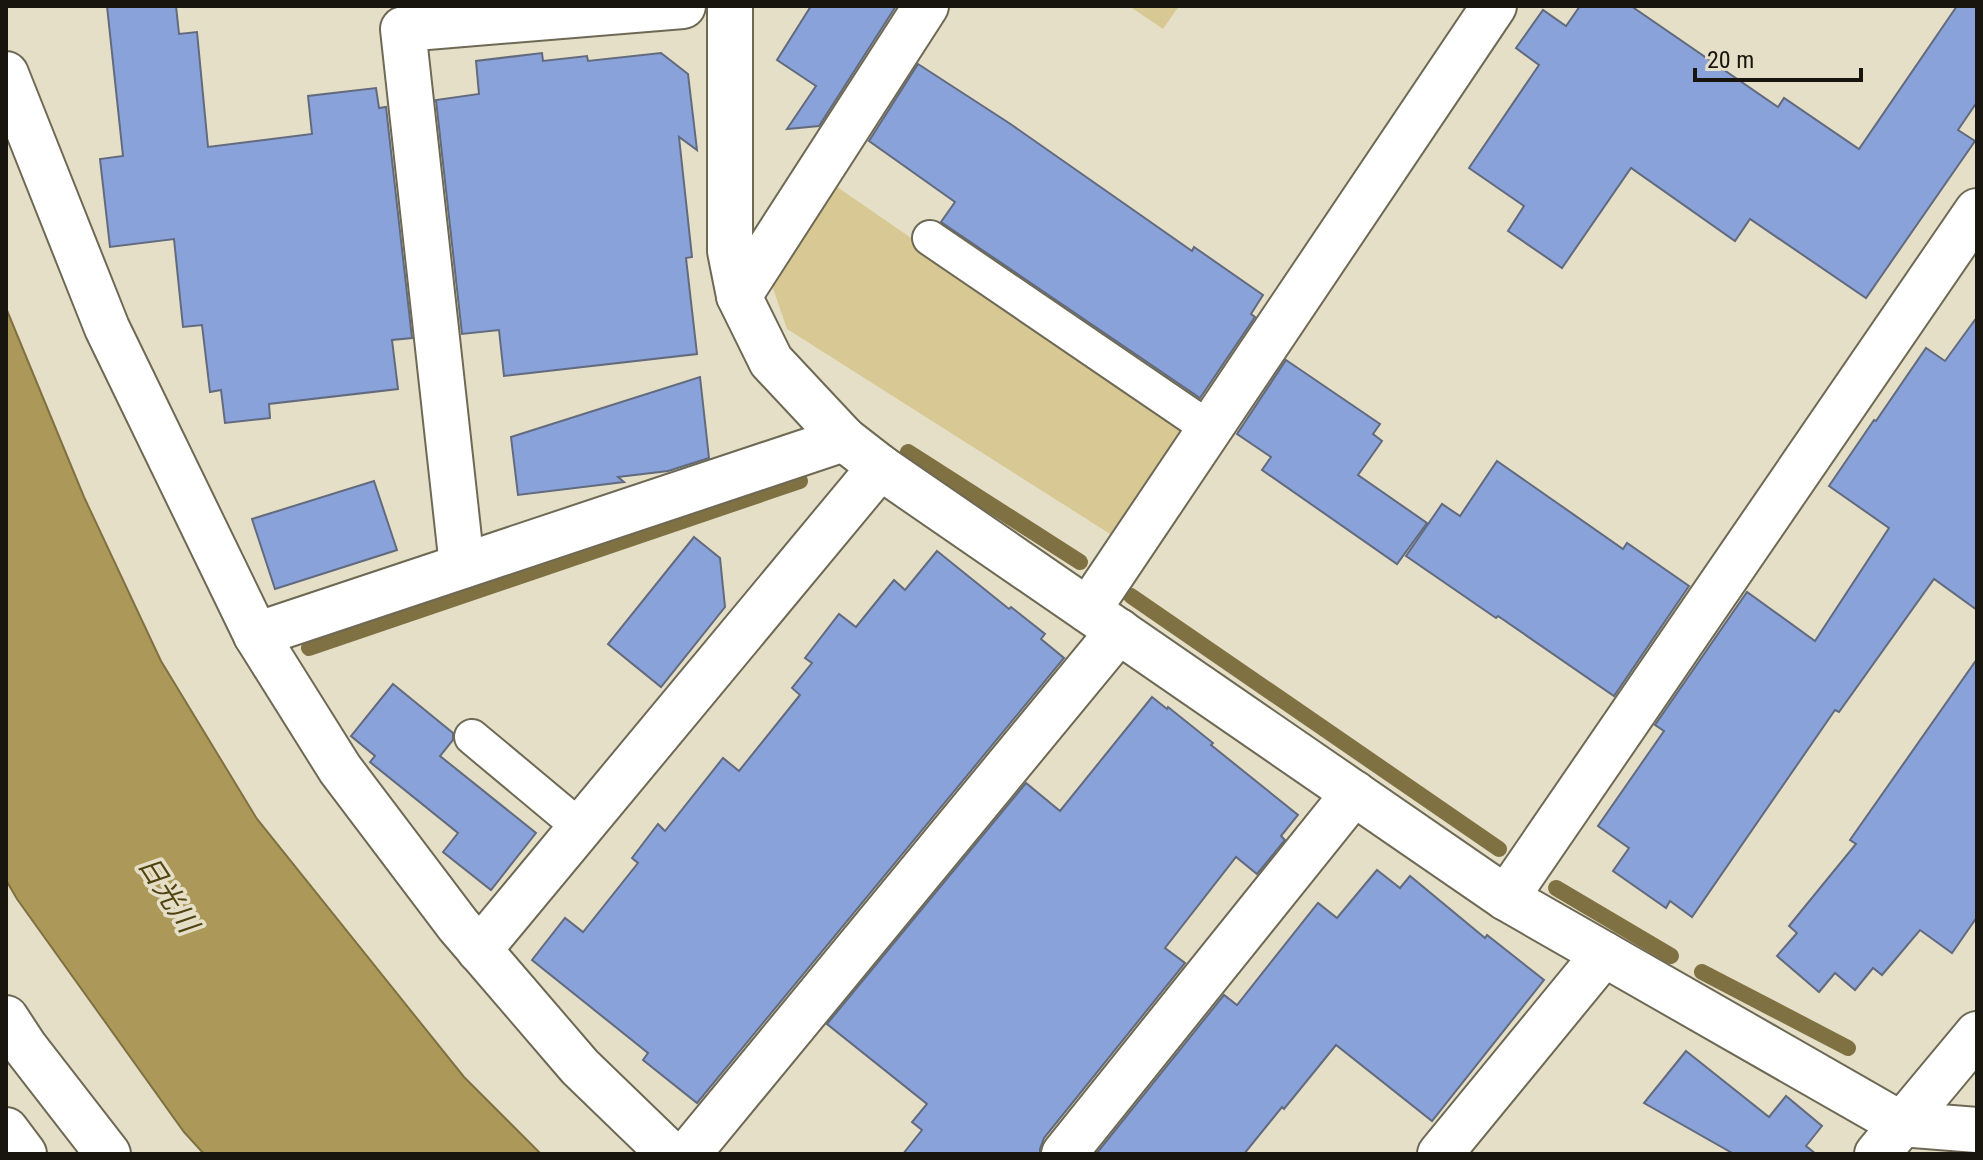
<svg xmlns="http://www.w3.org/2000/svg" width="1983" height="1160" font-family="'Roboto Condensed','Noto Sans JP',sans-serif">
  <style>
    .green { fill: #d8c994 }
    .water { fill: #ac9959; stroke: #7f7142; stroke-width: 2 }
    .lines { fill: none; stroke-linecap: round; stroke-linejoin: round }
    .stream { stroke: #7f7142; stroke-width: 16 }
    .building { fill: #8aa2da; stroke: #626a7d; stroke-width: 2 }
    .service-casing { stroke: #6e6955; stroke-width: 38 }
    .minor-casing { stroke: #6e6955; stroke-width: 48 }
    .secondary-casing { stroke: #6e6955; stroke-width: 48 }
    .service { stroke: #fff; stroke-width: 34 }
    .minor { stroke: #fff; stroke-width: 44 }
    .secondary { stroke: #fff; stroke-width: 44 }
    .labels { text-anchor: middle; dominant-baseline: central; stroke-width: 7; stroke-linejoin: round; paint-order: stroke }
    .water-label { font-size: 28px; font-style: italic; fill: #524411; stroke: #e5dfc8 }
  </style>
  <rect width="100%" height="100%" fill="#e5dfc8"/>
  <!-- green -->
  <g class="green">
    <path d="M1129,6h50l-16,23z"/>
    <path d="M830,182l362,250 -74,107 -331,-210 -19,-55z"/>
  </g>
  <!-- water -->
  <path class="water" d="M6,308l78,189 77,164 96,158 207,258 77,77h-337l-20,-22 -167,-233 -11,-19z"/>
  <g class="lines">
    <!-- stream -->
    <g class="stream">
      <path d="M908,452l172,110"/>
      <path d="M1131,596l368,253"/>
      <path d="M309,648l491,-167"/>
      <path d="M1556,888l115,68"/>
      <path d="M1702,972l146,76"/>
    </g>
  </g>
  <!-- building -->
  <g class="building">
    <path d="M107,6h69l3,28 18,-2 11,115 104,-13 -4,-38 68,-8 3,20 7,-1 26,231 -20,2 6,49 -129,15 1,14 -45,5 -4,-33 -11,2 -8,-67 -19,2 -9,-88 -64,8 -10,-88 23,-3z"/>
    <path d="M811,6h85l-77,120 -32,3 29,-43 -39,-26z"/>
    <path d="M1580,6h51l147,101 6,-9 75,51 98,-143h20v96l-19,28 17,11 -109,157 -116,-79 -15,22 -104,-73 -69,100 -54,-37 16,-25 -55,-38 70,-103 -23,-17 27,-38 23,16z"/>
    <path d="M542,53l1,8 44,-5 1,5 73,-8 27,21 9,76 -18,-13 13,120 -6,1 11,96 -193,22 -5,-46 -37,4 -26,-234 43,-6 -3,-33z"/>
    <path d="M918,64l91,59 183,128 2,-4 69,48 -12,19 4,3 -55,81 -259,-176 14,-20 -86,-61z"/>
    <path d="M1977,317v293l-43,-31 -95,133 -4,-2 -143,207 -22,-16 -4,7 -53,-37 16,-23 -31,-22 66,-95 -9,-6 92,-133 68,49 74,-113 -60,-42 45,-66 2,1 50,-73 19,13z"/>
    <path d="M1286,360l94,64 -7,10 9,7 -24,34 69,48 -30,41 -135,-94 9,-13 -34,-23z"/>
    <path d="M700,377l9,81 -41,13 -50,6 6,5 -106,13 -7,-58z"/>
    <path d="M1497,461l126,88 4,-6 62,43 -75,110 -116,-80 -2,2 -90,-62 36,-52 18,12z"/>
    <path d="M374,481l23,69 -122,39 -23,-70z"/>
    <path d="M694,537l26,21 5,49 -64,80 -53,-43z"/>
    <path d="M937,551l72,58 2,-2 34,27 -4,5 23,19 -367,445 -54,-43 5,-7 -116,-93 33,-42 18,14 55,-69 -6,-5 26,-34 7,7 58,-73 16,13 61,-76 -8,-7 20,-25 -7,-5 34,-44 17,13 38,-47 11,10z"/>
    <path d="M1977,659v258l-25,36 -32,-23 -38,45 -9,-7 -18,22 -20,-17 -16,19 -42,-36 20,-23 -8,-7 67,-82 -6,-4z"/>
    <path d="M393,684l60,49v7l-13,16 96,77 -45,57 -48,-38 15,-19 -88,-71 5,-6 -24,-20z"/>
    <path d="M1152,697l15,12 1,-2 45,36 -2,2 87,70 -17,21 4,4 -28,34 -21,-17 -71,91 20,15 -141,175 -4,11v5h-137l19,-24 -10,-8 15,-18 -100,-80 199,-241 34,28z"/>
    <path d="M1377,870l23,18 10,-12 75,62 2,-3 57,45 -112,141 -96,-76 -52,64 -2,-2 -38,47h-148l128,-159 13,10 81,-102 19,15z"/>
    <path d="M1686,1051l83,66 17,-21 36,30 -16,20 10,8h-82l-90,-51z"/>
  </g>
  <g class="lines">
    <defs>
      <g id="service">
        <path d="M930,238l280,191"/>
        <path d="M472,737l109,91"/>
      </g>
      <g id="minor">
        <path d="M730,6v245l9,45 32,65 73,78 36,28 626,431 395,226 76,6"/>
        <path d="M6,74l101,254 149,307 84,134 118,156 122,142 90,87"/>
        <path d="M739,296l187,-290"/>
        <path d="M462,566l-59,-537 280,-23"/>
        <path d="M1088,610l406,-604"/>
        <path d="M256,635l588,-196"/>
        <path d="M1506,898l471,-687"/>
        <path d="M479,950l401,-483"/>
        <path d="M6,1018l19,29 83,107"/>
        <path d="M6,1130l18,24"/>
        <path d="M688,1154l431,-523"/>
        <path d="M1064,1154l290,-361"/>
        <path d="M1440,1154l164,-200"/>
      </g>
      <path id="secondary" d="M1877,1154l100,-120"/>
    </defs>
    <!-- service casing -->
    <use href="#service" class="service-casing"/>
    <!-- minor casing -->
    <use href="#minor" class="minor-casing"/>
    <!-- secondary casing -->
    <use href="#secondary" class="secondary-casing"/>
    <!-- service -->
    <use href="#service" class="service"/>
    <!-- minor -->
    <use href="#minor" class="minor"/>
    <!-- secondary -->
    <use href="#secondary" class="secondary"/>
  </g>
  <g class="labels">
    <!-- water labels -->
    <g class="water-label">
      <text transform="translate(168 894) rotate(57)">日光川</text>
    </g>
  </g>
  <!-- border -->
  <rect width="1983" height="1160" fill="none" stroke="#17150d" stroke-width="16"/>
  <!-- scale -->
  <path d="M1695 68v12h166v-12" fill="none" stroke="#17150d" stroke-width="4"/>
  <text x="1707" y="68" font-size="24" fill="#17150d" stroke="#e5dfc8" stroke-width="6" paint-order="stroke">20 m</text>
</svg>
